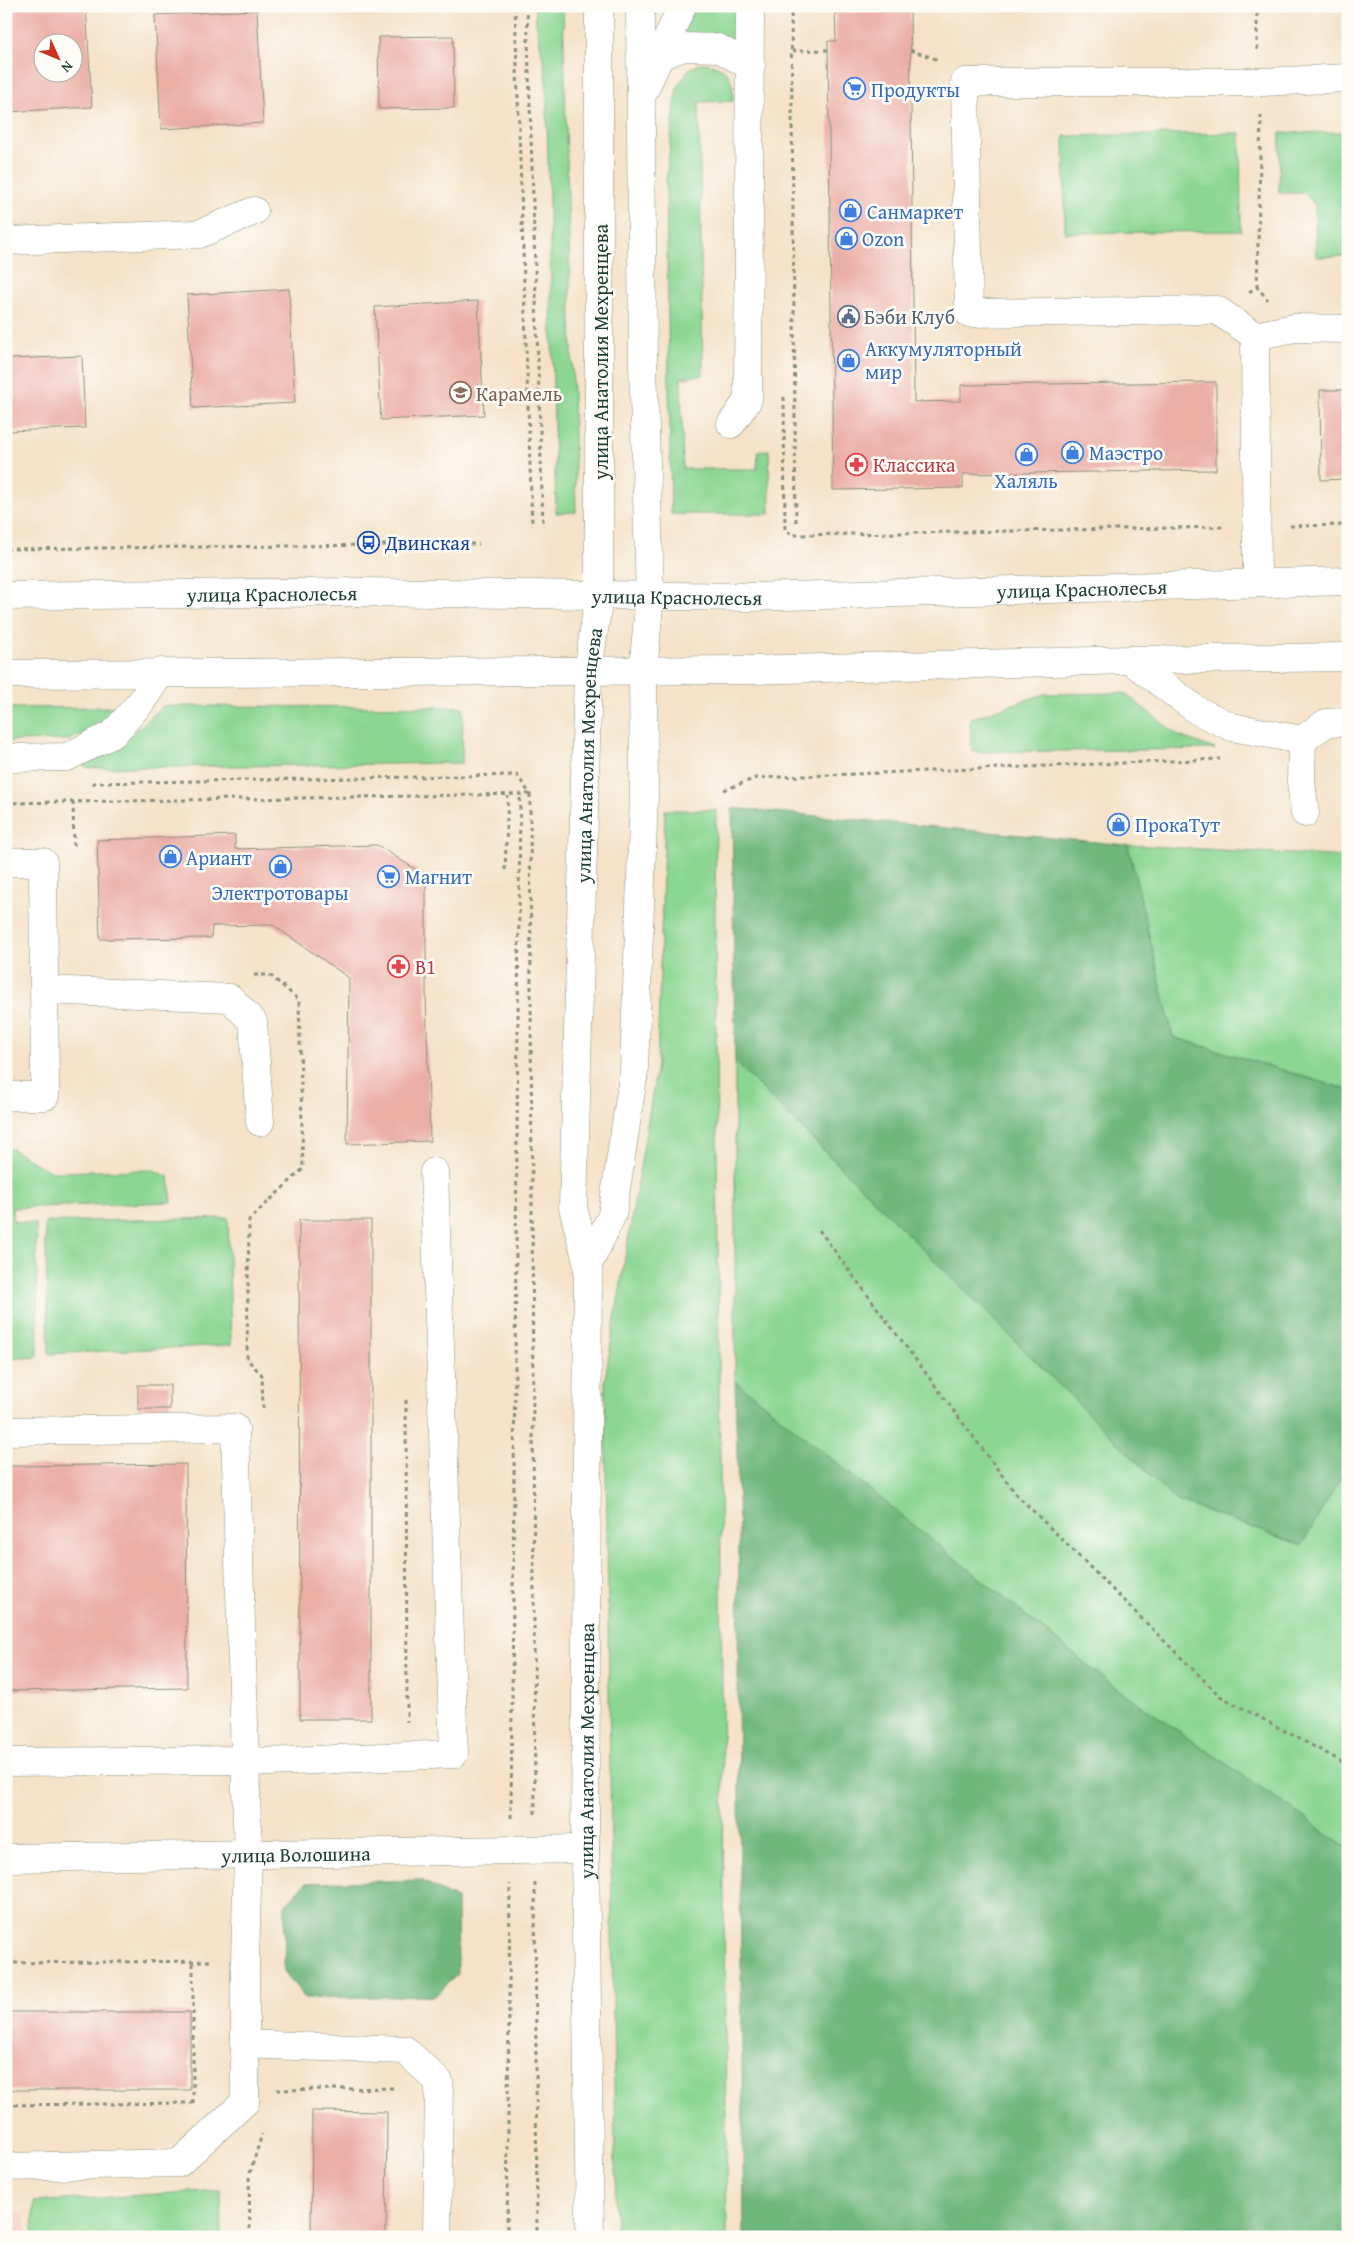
<svg xmlns="http://www.w3.org/2000/svg" width="1354" height="2243" font-family="'Gentium Book Plus',serif">
  <style>
    .built { fill: #f7d0ca }
    .green { fill: #8bd693; stroke: #558a64 }
    .forest { fill: #70b77d; stroke: #487a58 }
    .building { fill: #ebaea5; fill-rule: evenodd }
    .lines { fill: none; stroke-linecap: round; stroke-linejoin: round }
    .minor-casing { stroke: #8a907e; stroke-width: 29 }
    .path { stroke: #8a907e; stroke-width: 3; stroke-dasharray: 4 4; stroke-linecap: butt }
    .minor { stroke: #fff; stroke-width: 28 }
    .labels { text-anchor: middle; dominant-baseline: central; stroke-width: 5; stroke-linejoin: round; paint-order: stroke }
    .shop-label { font-size: 20px; fill: #366cbe; stroke: #fdfcf7; text-anchor: start }
    .service-label { font-size: 20px; fill: #4e5e75; stroke: #fdfcf7; text-anchor: start }
    .street-label { font-size: 20px; fill: #1f3d34; stroke: #fdfcf7 }
    .education-label { font-size: 20px; fill: #785e54; stroke: #fdfcf7; text-anchor: start }
    .health-label { font-size: 20px; fill: #be3a42; stroke: #fdfcf7; text-anchor: start }
    .transit-label { font-size: 20px; fill: #164399; stroke: #fdfcf7; text-anchor: start }
  </style>
  <rect width="100%" height="100%" fill="#fdfcf7"/>
  <filter id="ink" filterUnits="userSpaceOnUse"><feTurbulence type="fractalNoise" baseFrequency=".02" numOctaves="2"/><feDisplacementMap in="SourceGraphic" scale="10" xChannelSelector="R" yChannelSelector="G"/><feConvolveMatrix kernelMatrix="1 2 1 2 8 2 1 2 1" color-interpolation-filters="sRGB"/></filter>
  <filter id="wash" filterUnits="userSpaceOnUse"><feTurbulence type="fractalNoise" baseFrequency=".0096" numOctaves="4" result="noise"/><feDisplacementMap in="SourceGraphic" scale="20" xChannelSelector="R" yChannelSelector="G"/><feGaussianBlur stdDeviation="1.12" result="paint"/><feColorMatrix in="noise" values="0 0 0 0 0 0 0 0 0 0 0 0 0 0 0 0 0 1.4 0 .05"/><feComposite in="paint" operator="in"/></filter>
  <g filter="url(#wash)">
    <rect width="100%" height="100%" fill="#f5e2c8"/>
    <!-- built -->
    <path class="built" d="M6,2213h20l-1,24h-19z"/>
    <!-- green -->
    <g class="green">
      <path d="M535,6h28l13,506 -20,1 -10,-439 -10,-52z"/>
      <path d="M694,6h47l1,41 -59,-12z"/>
      <path d="M702,63c25,2 32,14 31,38l-34,1 4,273 -22,3 2,91h74l1,-18 11,-1 1,64h-99l-5,-334 11,-92 12,-19z"/>
      <path d="M1348,132v124l-32,1 -1,-52 -10,-12h-26l1,-60z"/>
      <path d="M1240,133l1,98 -176,2 -1,-97z"/>
      <path d="M1124,693l55,43 36,13 -243,3 -2,-33 74,-25z"/>
      <path d="M163,706l300,1 -1,56 -373,5 -6,-3c32,-14 55,-35 80,-59z"/>
      <path d="M116,707l-6,14 -41,19 -63,1v-33z"/>
      <path d="M665,810h51l-1,111 12,1316h-111l-11,-858 52,-314z"/>
      <path d="M1128,845l220,12v233l-175,-53z"/>
      <path d="M735,1062l440,438 126,45 47,-81v384l-236,-163 -377,-304z"/>
      <path d="M6,1149h6l39,23 102,-2 16,7 3,25 -160,6 1,13 23,3 2,133 -32,2z"/>
      <path d="M228,1218l3,127 -182,9 -4,-132z"/>
      <path d="M221,2190l1,47h-189l1,-35z"/>
    </g>
    <!-- forest -->
    <g class="forest">
      <path d="M732,808l396,37 45,192 175,53v374l-46,81 -127,-45 -440,-438z"/>
      <path d="M735,1381l377,304 236,163v389h-604l-6,-543 1,-161z"/>
      <path d="M421,1880l36,19 1,75 -23,22 -130,2 -21,-27 1,-66 21,-22z"/>
    </g>
    <g id="blocks">
      <!-- building -->
      <g class="building">
        <path d="M6,6h80l6,101 -86,5zM42,42h30v30h-30z"/>
        <path d="M835,6h190v2l-115,1 4,393 47,-1v-16l255,-3v88l-253,4v14l-130,2 -5,-449h8z"/>
        <path d="M257,10l6,113 -102,6 -6,-114z"/>
        <path d="M453,36l1,72 -75,1 -1,-72z"/>
        <path d="M289,289l6,114 -102,5 -6,-113z"/>
        <path d="M478,301l6,114 -103,5 -6,-113z"/>
        <path d="M82,356l3,72 -79,3v-72z"/>
        <path d="M1320,390h28v89l-27,1z"/>
        <path d="M235,835v14l142,-4 49,31v116l4,149 -83,3 2,-166 -76,-53 -61,1 -1,12 -111,1 -3,-99z"/>
        <path d="M299,1220h72v499h-71z"/>
        <rect x="138" y="1385" width="32" height="24"/>
        <path d="M186,1464l1,224 -181,3v-225z"/>
        <rect x="6" y="2012" width="184" height="78"/>
        <path d="M312,2111l75,1 -1,125h-75z"/>
      </g>
    </g>
  </g>
  <g filter="url(#ink)">
    <use href="#blocks" fill-opacity="0" stroke="#8a907e" stroke-width="1"/>
    <g class="lines">
      <defs>
        <g id="minor">
          <path d="M660,56l24,-9 34,1 33,18"/>
          <path d="M1348,78l-86,4h-297l4,231 248,-3 38,26 39,-8 54,1"/>
          <path d="M644,91l38,-85"/>
          <path d="M6,241l193,-7 55,-23"/>
          <path d="M1255,336l2,247"/>
          <path d="M731,424l17,-24 2,-394"/>
          <path id="s1" d="M6,596l354,-4 389,5 599,-16"/>
          <path d="M1130,660l68,51 34,16 70,13 24,-17 22,-1"/>
          <path d="M6,674l745,-4 379,-10 218,-3"/>
          <path d="M1302,740l-1,42 4,31"/>
          <path d="M6,758l61,-1 46,-23 28,-32 20,-30"/>
          <path d="M6,862h37l2,234h-39"/>
          <path d="M45,990l185,8 23,24 7,100"/>
          <path d="M588,1265l24,-50 22,-144 10,-277 -1,-123 7,-76 -7,-231 -3,-358"/>
          <path d="M6,1431l229,-3 13,427 -3,106v141l-66,61 -173,4"/>
          <path d="M6,1762l239,-2 22,2 187,-8 -20,-582"/>
          <path id="s2" d="M6,1858l579,-9"/>
          <path d="M244,2044l161,6 34,32 -2,155"/>
          <path id="s3" d="M590,2237l-5,-388 3,-584 -15,-57 15,-537 11,-75v-590"/>
        </g>
      </defs>
      <!-- minor casing -->
      <use href="#minor" class="minor-casing"/>
      <!-- path -->
      <g class="path">
        <path d="M515,6l17,520"/>
        <path d="M527,6l16,520"/>
        <path d="M791,6l5,517"/>
        <path d="M910,50l29,10"/>
        <path d="M1257,50v-44"/>
        <path d="M792,51l36,-1"/>
        <path d="M1257,287l4,-172"/>
        <path d="M1249,292l8,-5 11,13"/>
        <path d="M784,397l1,134 11,4 428,-8"/>
        <path d="M1290,526l58,-1"/>
        <path d="M6,549l473,-5"/>
        <path d="M92,783l425,-8 13,19 5,1023"/>
        <path d="M724,790l32,-12 464,-19"/>
        <path d="M73,802l1,44"/>
        <path d="M6,803l524,-9"/>
        <path d="M505,870l3,-74"/>
        <path d="M254,975h16l29,25 4,169 -54,51 -2,139 15,16 1,33"/>
        <path d="M819,1230l197,264 204,202 128,69"/>
        <path d="M406,1400l1,322"/>
        <path d="M511,1818l9,-1022"/>
        <path d="M535,1883l2,354"/>
        <path d="M6,1963l206,-2"/>
        <path d="M277,2090l119,-2"/>
        <path d="M193,2103v-142"/>
        <path d="M6,2105l187,-2"/>
        <path d="M250,2237l-1,-61 13,-42"/>
        <path d="M507,2237l3,-353"/>
      </g>
      <!-- minor -->
      <use href="#minor" class="minor"/>
    </g>
  </g>
  <!-- icons -->
  <defs>
    <symbol id="supermarket-ring" viewBox="-11 -11 22 22"><circle r="9.5" fill="#fdfcf7" stroke="#3f7fe0" stroke-width="1.5"/><path d="M-6-5.5h2.5l.6 2H6L4.5 2H-2.5L-4.4-4H-6ZM-1.5 3.2a1.3 1.3 0 1 0 .1 0ZM3 3.2a1.3 1.3 0 1 0 .1 0Z" fill="#3f7fe0"/></symbol>
    <symbol id="shop-ring" viewBox="-11 -11 22 22"><circle r="9.5" fill="#fdfcf7" stroke="#3f7fe0" stroke-width="1.5"/><path d="M-5-2.5h2.3a2.7 3.5 0 0 1 5.4 0H5L5.5 6h-11ZM-1.5-2.5h3a1.5 2.3 0 0 0-3 0Z" fill="#3f7fe0"/></symbol>
    <symbol id="civic-ring" viewBox="-11 -11 22 22"><circle r="9.5" fill="#fdfcf7" stroke="#5c6f8a" stroke-width="1.5"/><path d="M-.6-6.5H3V-4.5H.6V-3L4-1V1h2V6H-6V1h2V-1L-.6-3ZM-1.2 2.5V6h2.4V2.5Z" fill="#5c6f8a"/></symbol>
    <symbol id="school-ring" viewBox="-11 -11 22 22"><circle r="9.5" fill="#fdfcf7" stroke="#8d6e63" stroke-width="1.5"/><path d="M0-5L7-2L0 1L-7-2ZM-4 1L0 2.5L4 1V4Q0 6-4 4Z" fill="#8d6e63"/></symbol>
    <symbol id="pharmacy-ring" viewBox="-11 -11 22 22"><circle r="9.5" fill="#fdfcf7" stroke="#e0444e" stroke-width="1.5"/><path d="M-2-6h4v4h4v4h-4v4h-4v-4h-4v-4h4Z" fill="#e0444e"/></symbol>
    <symbol id="bus-ring" viewBox="-11 -11 22 22"><circle r="9.5" fill="#fdfcf7" stroke="#1a4fb4" stroke-width="1.5"/><path d="M-5-6H5V4H4V6H2V4H-2V6H-4V4H-5ZM-3.5-4V0h7V-4ZM-3.5 1.2v1.5H-2V1.2ZM2 1.2v1.5H3.5V1.2Z" fill="#1a4fb4"/></symbol>
  </defs>
  <g fill-rule="evenodd">
    <use href="#supermarket-ring" x="842" y="76" width="25" height="25"/>
    <use href="#shop-ring" x="838" y="198" width="25" height="25"/>
    <use href="#shop-ring" x="834" y="226" width="25" height="25"/>
    <use href="#civic-ring" x="836" y="304" width="25" height="25"/>
    <use href="#shop-ring" x="836" y="348" width="25" height="25"/>
    <use href="#school-ring" x="448" y="380" width="25" height="25"/>
    <use href="#shop-ring" x="1060" y="440" width="25" height="25"/>
    <use href="#shop-ring" x="1014" y="442" width="25" height="25"/>
    <use href="#pharmacy-ring" x="844" y="452" width="25" height="25"/>
    <use href="#bus-ring" x="356" y="530" width="25" height="25"/>
    <use href="#shop-ring" x="1106" y="812" width="25" height="25"/>
    <use href="#shop-ring" x="158" y="844" width="25" height="25"/>
    <use href="#shop-ring" x="268" y="854" width="25" height="25"/>
    <use href="#supermarket-ring" x="376" y="864" width="25" height="25"/>
    <use href="#pharmacy-ring" x="386" y="954" width="25" height="25"/>
  </g>
  <g class="labels">
    <!-- shop labels -->
    <g class="shop-label">
      <text x="871" y="89">Продукты</text>
      <text x="867" y="211">Санмаркет</text>
      <text x="862" y="238">Ozon</text>
      <text x="865" y="348">Аккумуляторный<tspan x="865" dy="23">мир</tspan></text>
      <text x="1089" y="452">Маэстро</text>
      <text x="1026" y="480" text-anchor="middle">Халяль</text>
      <text x="1135" y="824">ПрокаТут</text>
      <text x="186" y="857">Ариант</text>
      <text x="405" y="876">Магнит</text>
      <text x="280" y="892" text-anchor="middle">Электротовары</text>
    </g>
    <!-- service labels -->
    <g class="service-label">
      <text x="864" y="316">Бэби Клуб</text>
    </g>
    <!-- street labels -->
    <g class="street-label">
      <text transform="translate(600 352) rotate(-90)">улица Анатолия Мехренцева</text>
      <text stroke="none"><textPath href="#s1" startOffset="1076">улица Краснолесья</textPath></text>
      <text stroke="none"><textPath href="#s1" startOffset="266">улица Краснолесья</textPath></text>
      <text stroke="none"><textPath href="#s1" startOffset="671">улица Краснолесья</textPath></text>
      <text stroke="none"><textPath href="#s3" startOffset="1484">улица Анатолия Мехренцева</textPath></text>
      <text stroke="none"><textPath href="#s3" startOffset="486">улица Анатолия Мехренцева</textPath></text>
      <text stroke="none"><textPath href="#s2" startOffset="290">улица Волошина</textPath></text>
    </g>
    <!-- education labels -->
    <g class="education-label">
      <text x="476" y="393">Карамель</text>
    </g>
    <!-- health labels -->
    <g class="health-label">
      <text x="873" y="464">Классика</text>
      <text x="415" y="966">B1</text>
    </g>
    <!-- transit labels -->
    <g class="transit-label">
      <text x="385" y="542">Двинская</text>
    </g>
  </g>
  <!-- margin -->
  <rect width="1354" height="2243" fill="none" stroke="#fdfcf7" stroke-width="25"/>
  <!-- north arrow -->
  <g transform="translate(58 58) rotate(134)"><circle r="24" fill="#fdfcf7" stroke="#a4b0a9"/>
  <path d="M0-4L9 19L0 12L-9 19Z" fill="#c8321e"/>
  <text y="-8" font-size="14" font-weight="bold" text-anchor="middle" fill="#1f3d34">N</text>
  </g>
</svg>
